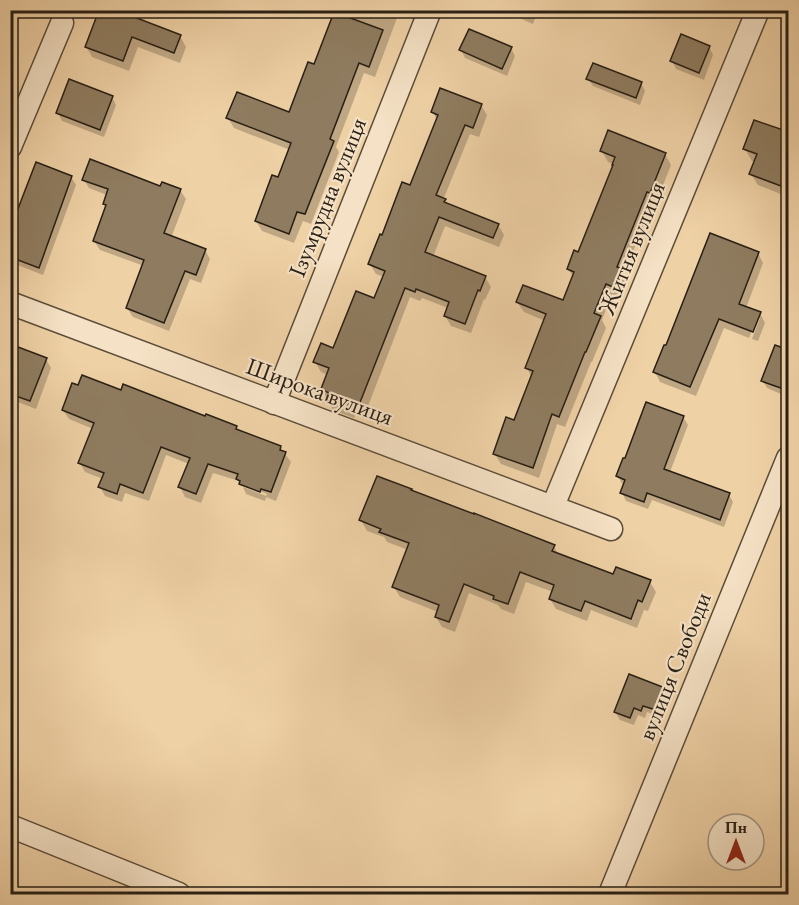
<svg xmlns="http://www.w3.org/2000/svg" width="799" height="905" font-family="'EB Garamond',serif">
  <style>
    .shadow { fill: #0003 }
    .building { fill: #8f7c60; stroke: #281f15; stroke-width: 1.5 }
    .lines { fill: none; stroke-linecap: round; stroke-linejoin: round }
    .street-casing { stroke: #5a4c39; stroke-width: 25 }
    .street { stroke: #f5e1c5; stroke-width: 22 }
    .labels { text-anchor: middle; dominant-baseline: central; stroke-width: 4.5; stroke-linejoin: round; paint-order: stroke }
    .street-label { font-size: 24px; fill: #281f15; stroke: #f5e1c5 }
  </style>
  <rect width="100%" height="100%" fill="#efd1a6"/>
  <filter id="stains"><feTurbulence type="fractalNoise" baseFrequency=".00333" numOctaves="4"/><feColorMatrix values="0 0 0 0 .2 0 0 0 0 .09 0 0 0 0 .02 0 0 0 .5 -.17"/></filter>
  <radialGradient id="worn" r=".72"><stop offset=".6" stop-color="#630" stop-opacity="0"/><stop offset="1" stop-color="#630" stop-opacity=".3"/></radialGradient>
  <!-- shadow -->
  <g class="shadow">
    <path d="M100,10l80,26 6,11 -6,16 -42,-16 -9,24 -37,-14 -6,-11z"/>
    <path d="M352,10h48l-25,67 -11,-4 -28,74 3,5 -28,72 -8,-3 -9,22 -32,-12 -6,-10 23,-42 11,-29 -56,-22 -6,-10 62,-4 25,-48 33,-47z"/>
    <path d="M501,10h37l-5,14z"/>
    <path d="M709,47l4,8 -9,25 -28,-11 -4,-8z"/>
    <path d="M511,48l4,8 -8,20 -42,-18 -4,-8z"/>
    <path d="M10,58l4,6 -4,7z"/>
    <path d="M588,79l53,4 4,8 -5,14 -47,-19z"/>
    <path d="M112,97l4,8 -12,32 -42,-16 -4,-8z"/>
    <path d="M481,105l6,10 -8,22 -9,-3 -27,66 5,5 50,20 6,10 -5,12 -54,-21 -12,31 52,20 6,10 -6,13 -1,-1 -13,34 -20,-7 -6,-10 3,-8 -26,-10 -2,3 -10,-4 -45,117 -8,-3 -3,7 -21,-8 -11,-21 6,-14 -7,-3 -6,-10 19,-12 40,-50 10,-23 -8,-3 -6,-10 40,-77 27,-67 -4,-8z"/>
    <path d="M788,134v63l-30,-12 -7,-11 4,-12 -3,-1 -7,-12z"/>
    <path d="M602,151l63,3 6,11 -15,38 -3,-1 -30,74 3,4 -7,17 -7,-3 -10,26 4,8 -14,34h-1l-26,65 -8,-3 -18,54 -38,-14 -7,-11 21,-31 17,-44 -5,-10 18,-47 -21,-9 -7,-10h47l10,-24 -6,-9 11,-15 35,-88 -1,-2 -5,-2z"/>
    <path d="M71,177l5,8 -33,90 -33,-13v-43l5,2z"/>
    <path d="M84,180l96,10 6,9 -15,39 34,12 5,9 -9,24 -11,-4 -21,52 -36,-14 -6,-9 17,-42 -44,-16 -6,-9 13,-33 -3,-5 3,-8 -18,-7z"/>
    <path d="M758,253l5,10 -17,45 14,5 5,10 -7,18 -6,-2 8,-21h-3l-8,20 -25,-10 -28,68 -36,-14 -5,-10z"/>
    <path d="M10,345l36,14 5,9 -15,41 -26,-10z"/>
    <path d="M788,352v45l-21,-9 -4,-7z"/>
    <path d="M122,392l114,35 3,5 41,15 11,15 -15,39 -10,-4 -1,4 -19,-7 -3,-7 23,9 1,-2 -25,-10v2l-3,-5 -26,-8 -12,30 -16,-6 -5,-10 9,-23 -23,-9 -17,46 -24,-8 -3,9 -17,-6 -5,-9 3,-8 -18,-7 -5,-9 13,-34 -24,-10 -6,-9z"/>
    <path d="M683,417l5,8 -18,47 59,23 4,7 -9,25 -72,-27 -4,9 -22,-8 -4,-8 3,-8 -3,-1 -4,-8z"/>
    <path d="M361,520l193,26 5,10 55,20 36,6 6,10 -8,19 -4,-1 -7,18 -46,-18 -4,11 -31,-12 -6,-10 3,-7 -27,-10 -12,32 -13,-5 -3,-4 -29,-12 -14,39 -13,-5 -6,-10 2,-5 -38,-15 -6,-10 14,-37 -21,-8 -3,-5 -17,-6z"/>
    <path d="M664,689l4,8 -8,20 -13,-5 -2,6 -7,-3 -4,10 -14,-5 -5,-8z"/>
  </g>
  <!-- building -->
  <g class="building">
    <path d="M99,10h17l65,25 -7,18 -42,-16 -9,24 -38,-14z"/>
    <path d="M334,12l49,18 -14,37 -10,-4 -29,76 4,2 -29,73 -8,-2 -8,22 -34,-13 17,-46 6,2 13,-34 -65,-25 11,-26 52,20 19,-50 6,2z"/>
    <path d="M469,29l43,18 -10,22 -43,-19z"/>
    <path d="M681,34l29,12 -11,27 -29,-12z"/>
    <path d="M593,63l49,19 -6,16 -50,-19z"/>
    <path d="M69,79l44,17 -13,34 -44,-17z"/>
    <path d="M440,88l42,16 -9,24 -8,-3 -29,70 10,4 -2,3 55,22 -6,14 -54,-21 -14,35 61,24 -6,15 -2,-1 -13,34 -21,-8 5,-14 -33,-13 -1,3 -10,-4 -46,117 -8,-4 -2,8 -23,-9 3,-7 -8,-4 8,-21 -16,-6 8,-19 12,5 23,-57 18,7 11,-27 -17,-7 12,-30 2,1 20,-53 8,3 28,-70 -7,-3z"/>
    <path d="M754,120l35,12v35l-8,19 -32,-12 8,-20 -14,-5z"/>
    <path d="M608,130l58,23 -16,40 -3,-1 -30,75 4,1 -8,19 -7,-3 -12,29 7,3 -15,36h-1l-26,65 -7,-3 -19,54 -40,-14 13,-37 8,3 19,-49 -8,-3 21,-54 -30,-12 7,-17 40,15 11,-28 -7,-3 7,-19 4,2 35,-87h-1l3,-8 -15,-6z"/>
    <path d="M90,159l70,27 2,-4 19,7 -17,44 42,16 -10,26 -11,-4 -21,52 -38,-15 18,-48 -51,-19 13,-36 -3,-1 5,-15 -26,-9z"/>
    <path d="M36,162l36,14 -33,92 -29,-11v-39l4,1z"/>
    <path d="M710,233l49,19 -20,52 22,8 -8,20 -34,-13 -29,68 -37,-15 11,-27h2z"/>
    <path d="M775,345l14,5v41l-28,-10z"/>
    <path d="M18,347l29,11 -17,43 -20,-7v-29z"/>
    <path d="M82,375l39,15 2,-6 82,32 1,-2 31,12 -1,3 45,17 -1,4 6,2 -15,40 -10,-3 -1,3 -21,-8 1,-3 -4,-2 2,-5 -30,-10 -12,30 -18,-7 12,-29 -29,-11 -18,46 -23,-9 -3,10 -19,-7 6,-14 -26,-10 16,-40 -32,-13 10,-27 6,2z"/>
    <path d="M646,402l38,14 -20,53 66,24 -10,27 -73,-27 -3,9 -24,-9 5,-13 -9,-4 7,-18h2z"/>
    <path d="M377,476l35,13 -1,1 63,24v-1l81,32 -3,6 61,23 3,-7 35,13 -9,22 -4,-2 -7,19 -46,-18 -4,10 -32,-12 5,-14 -34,-13 -12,32 -15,-5 1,-3 -30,-12 -15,38 -14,-5 4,-12 -47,-18 17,-44 -30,-11 2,-3 -22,-9z"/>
    <path d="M629,674l36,14 -9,22 -13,-4 -2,5 -7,-3 -4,10 -16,-6z"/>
  </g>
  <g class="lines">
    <defs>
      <g id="street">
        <path d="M10,147l52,-124"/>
        <path d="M10,303l601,226"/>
        <path d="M274,403l156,-393"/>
        <path d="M553,506l205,-496"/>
        <path d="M10,826l169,68"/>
        <path d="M610,894l178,-436"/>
      </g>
    </defs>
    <!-- street casing -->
    <use href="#street" class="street-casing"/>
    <!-- street -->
    <use href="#street" class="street"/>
  </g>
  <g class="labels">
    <!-- street labels -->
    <g class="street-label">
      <text transform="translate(327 197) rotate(-68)">Ізумрудна вулиця</text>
      <text transform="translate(631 248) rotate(-68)">Житня вулиця</text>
      <text transform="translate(320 391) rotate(20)">Широка вулиця</text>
      <text transform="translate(674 666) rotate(-68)">вулиця Свободи</text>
    </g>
  </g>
  <!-- margin -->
  <rect width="799" height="905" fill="none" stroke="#efd1a6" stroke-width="36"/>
  <rect x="12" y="12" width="775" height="881" fill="none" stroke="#281f15" stroke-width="3"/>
  <rect x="18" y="18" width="763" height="869" fill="none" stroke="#281f15" stroke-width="1.5"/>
  <!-- north arrow -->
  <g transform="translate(736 842)"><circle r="28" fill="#f5e1c5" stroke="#a3937f" stroke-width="1.5"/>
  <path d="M0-4.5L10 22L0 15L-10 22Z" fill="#8f2418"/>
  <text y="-9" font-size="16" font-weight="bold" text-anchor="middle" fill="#281f15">Пн</text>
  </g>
  <rect width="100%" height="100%" filter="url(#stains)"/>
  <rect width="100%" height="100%" fill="url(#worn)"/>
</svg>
